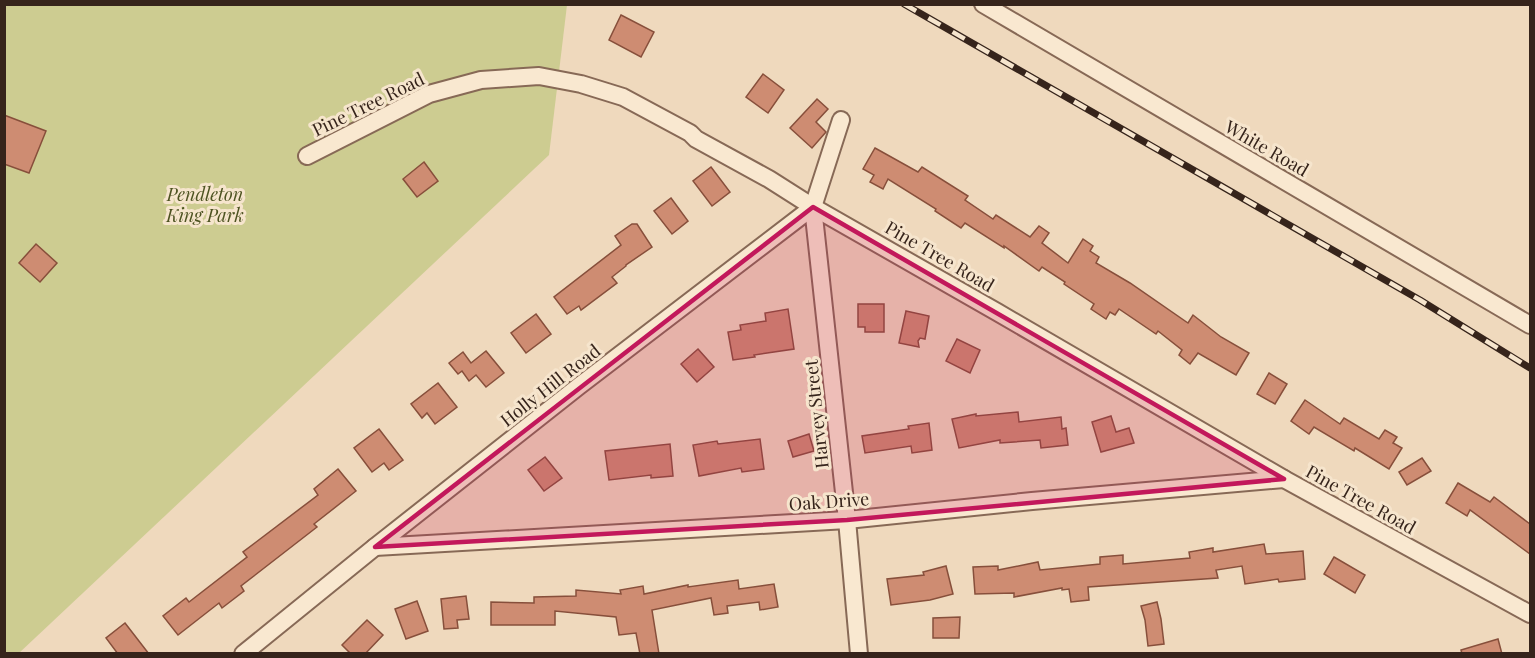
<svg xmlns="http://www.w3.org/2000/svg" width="1535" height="658" font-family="'Playfair Display',serif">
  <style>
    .green { fill: #cdcc91 }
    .building { fill: #ce8c72; stroke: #874f3b; stroke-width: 1.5 }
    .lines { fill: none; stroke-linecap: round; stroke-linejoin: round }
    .street-casing { stroke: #876956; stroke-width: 20 }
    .street { stroke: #f9e8d0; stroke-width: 16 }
    .rail-casing { stroke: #36241b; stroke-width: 7 }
    .rail { stroke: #f6e5cd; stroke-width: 4.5; stroke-dasharray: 14; stroke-linecap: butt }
    .marked { fill: #c2185b; fill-opacity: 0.2; stroke: #c2185b; stroke-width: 4.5; stroke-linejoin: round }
    .labels { text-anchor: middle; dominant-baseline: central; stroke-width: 6; stroke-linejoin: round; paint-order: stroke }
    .street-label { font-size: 18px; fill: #36241b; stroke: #f6e5cd }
    .park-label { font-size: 18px; font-style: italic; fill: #4d5321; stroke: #f6e5cd }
  </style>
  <rect width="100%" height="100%" fill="#efd9bd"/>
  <!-- green -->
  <path class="green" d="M4,5h563l-18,150 -531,499 -14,-1z"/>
  <!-- building -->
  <g class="building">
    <path d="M621,15l33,17 -13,25 -32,-17z"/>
    <path d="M763,74l21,16 -16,23 -22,-16z"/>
    <path d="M817,99l11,10 -12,13 10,10 -14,16 -22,-20z"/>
    <path d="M4,115l42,16 -17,42 -25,-9z"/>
    <path d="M875,148l43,24 4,-5 46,29 -3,4 28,19 3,-4 34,22 9,-11 10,7 -7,10 26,20 15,-24 10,7 -3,5 9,6 -3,6 34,20 58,40 5,-8 28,22 28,16 -13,22 -38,-22 -8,11 -11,-9 3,-5 -24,-19 -2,3 -37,-25 -4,6 -5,-3 -4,7 -15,-10 3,-5 -30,-20 1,-2 -23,-15 -3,4 -35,-25v2l-39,-25 -4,5 -26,-17 1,-2 -48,-30 -5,10 -13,-7 4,-7 -11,-6z"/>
    <path d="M424,162l14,19 -21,16 -14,-18z"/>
    <path d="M711,167l19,25 -18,14 -19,-25z"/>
    <path d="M671,198l17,23 -16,13 -18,-23z"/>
    <path d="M632,224h5l15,23 -26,18v1l-14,11 5,6 -36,27 -2,-4 -12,8 -13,-17 67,-52 -6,-9z"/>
    <path d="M36,244l21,19 -17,19 -21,-19z"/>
    <path d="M858,304h26v28h-19v-5h-7z"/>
    <path d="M788,309l6,40 -40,6 1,2 -22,3 -5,-28 13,-2 -1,-5 26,-4 -1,-8z"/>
    <path d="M906,311l23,5 -4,23 -5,-1 -2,3 1,6 -20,-4z"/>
    <path d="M536,314l15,20 -25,19 -15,-20z"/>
    <path d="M957,339l23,11 -10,23 -24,-12z"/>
    <path d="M698,349l16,18 -17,15 -16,-18z"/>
    <path d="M486,351l18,22 -18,14 -10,-12 -7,6 -7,-10 -4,3 -9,-11 14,-11 8,11z"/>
    <path d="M1269,373l18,11 -12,20 -18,-10z"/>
    <path d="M438,383l19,24 -22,17 -8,-11 -5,5 -11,-14z"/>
    <path d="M1305,400l35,24 4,-6 35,21 6,-9 12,7 -4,6 9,5 -13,21 -34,-21 -1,3 -40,-24 -5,7 -18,-13z"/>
    <path d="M1018,412l1,10 42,-5 1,12 4,-1 2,17 -27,3 -1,-8 -40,3v-3l-41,8 -7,-29 24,-5v2z"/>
    <path d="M1111,416l5,16 13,-4 5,15 -33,9 -9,-30z"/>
    <path d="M929,423l3,27 -20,3 -1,-7 -46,7 -3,-17 47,-7 -1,-3z"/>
    <path d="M379,429l24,31 -14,10 -5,-7 -12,9 -18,-24z"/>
    <path d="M809,434l5,17 -21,6 -5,-16z"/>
    <path d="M760,439l4,30 -22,3 -1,-4 -42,8 -6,-31 24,-4 1,3z"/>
    <path d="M670,444l3,32 -22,2v-3l-42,5 -4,-29z"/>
    <path d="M545,457l17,21 -18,13 -16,-21z"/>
    <path d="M1422,458l9,13 -24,14 -8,-13z"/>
    <path d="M338,469l18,22 -42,33 3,3 -76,59 3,5 -22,17 -3,-5 -41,32 -15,-19 23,-18 3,4 58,-45 -4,-5 75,-57 -4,-6z"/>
    <path d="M1458,483l32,19 4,-5 36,27v30l-60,-44 -3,6 -21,-13z"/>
    <path d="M1264,544l2,10 37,-3 2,28 -26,3 -1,-3 -33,5 -3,-18 -26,4 2,8 -130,9 1,13 -18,2 -2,-13 -7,1v-2l-48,9v-4l-39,1 -2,-27 25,-1v4l40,-8 2,8 60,-6v-7l23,-2v9l67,-6 -1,-6 24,-4v4z"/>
    <path d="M1334,557l31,18 -10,18 -31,-19z"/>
    <path d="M946,566l7,28 -23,6 -39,5 -4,-26 37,-4 -1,-3z"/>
    <path d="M738,580l1,9 35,-5 4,23 -18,3 -1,-8 -32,4 1,7 -14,2 -3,-17 -59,12 7,44h-19l-4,-21 -17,2 -3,-18 -61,-6v14h-64v-23l43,1v-6l42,-1v-6l45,4 -1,-4 23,-4 1,8 44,-9v2z"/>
    <path d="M466,596l3,23 -12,1 1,8 -14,1 -3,-30z"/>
    <path d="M417,601l11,30 -22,8 -11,-30z"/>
    <path d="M1157,602l4,17 3,25 -16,2 -3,-26 -4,-14z"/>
    <path d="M960,617l-1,21h-26v-20z"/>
    <path d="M367,620l16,15 -18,19h-14l-9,-9z"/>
    <path d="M125,623l24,31h-31l-12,-16z"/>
    <path d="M1498,639l4,15h-40l-1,-4z"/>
  </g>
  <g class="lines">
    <defs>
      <g id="street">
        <path d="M983,4l547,321"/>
        <path d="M307,156l122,-62 52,-14 58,-4 42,8 42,13 67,36 6,6 73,40 44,28 184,105 287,167 246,135"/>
        <path d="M813,207l34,313 12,134"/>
        <path d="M375,547l472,-27 185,-19 252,-22"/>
        <path d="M243,654l132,-107 204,-161 234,-179 28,-87"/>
      </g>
    </defs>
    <!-- street casing -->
    <use href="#street" class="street-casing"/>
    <!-- street -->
    <use href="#street" class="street"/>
    <defs>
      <path id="rail" d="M904,4l516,296 110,68"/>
    </defs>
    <!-- rail casing -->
    <use href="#rail" class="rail-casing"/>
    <!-- rail -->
    <use href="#rail" class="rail"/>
  </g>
  <!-- marked area -->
  <path class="marked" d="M813,207l471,272 -437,41 -472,27z"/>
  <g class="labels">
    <!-- street labels -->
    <g class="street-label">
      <text transform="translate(368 104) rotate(-26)">Pine Tree Road</text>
      <text transform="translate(1267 148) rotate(30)">White Road</text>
      <text transform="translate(940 256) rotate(30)">Pine Tree Road</text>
      <text transform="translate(550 385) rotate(-38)">Holly Hill Road</text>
      <text transform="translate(816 414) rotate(-96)">Harvey Street</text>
      <text transform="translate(1361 499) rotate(29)">Pine Tree Road</text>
      <text transform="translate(829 501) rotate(-4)">Oak Drive</text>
    </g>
    <!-- park labels -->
    <g class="park-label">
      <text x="205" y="194">Pendleton<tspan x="205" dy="21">King Park</tspan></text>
    </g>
  </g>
  <!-- border -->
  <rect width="1535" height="658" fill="none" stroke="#36241b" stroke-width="12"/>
</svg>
